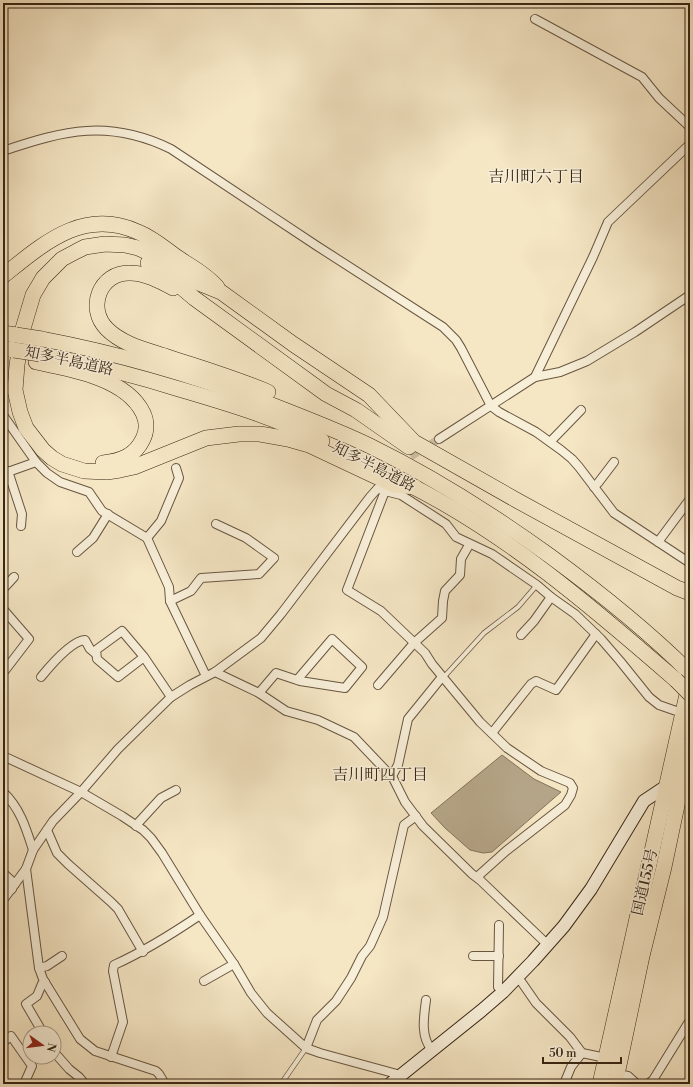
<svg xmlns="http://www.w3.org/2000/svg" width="693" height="1087" font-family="'Libre Bodoni','Noto Serif JP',serif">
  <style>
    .water { fill: #b5a588; stroke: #83725a }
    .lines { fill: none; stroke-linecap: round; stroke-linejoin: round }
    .street-tunnel { stroke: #cfc0a1; stroke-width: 8; stroke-dasharray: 8 4; stroke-linecap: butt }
    .lane-casing { stroke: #685640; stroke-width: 5.5 }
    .street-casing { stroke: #685640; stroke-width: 10 }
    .secondary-casing { stroke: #392614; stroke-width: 14 }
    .highway-casing { stroke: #392614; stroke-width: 16 }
    .lane { stroke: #f8efd9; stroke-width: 4 }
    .street { stroke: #f8efd9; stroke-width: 8 }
    .secondary { stroke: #f8efd9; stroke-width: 12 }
    .highway { stroke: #f5e6c4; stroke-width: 15 }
    .highway-bridge-casing { stroke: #392614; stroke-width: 16; stroke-linecap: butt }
    .highway-bridge { stroke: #f5e6c4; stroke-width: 15 }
    .labels { text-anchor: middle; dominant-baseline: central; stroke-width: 3; stroke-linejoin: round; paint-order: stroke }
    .street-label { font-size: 15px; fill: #392614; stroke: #f8efd9 }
    .neighbourhood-label { font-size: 16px; fill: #392614; stroke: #f8efd9 }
  </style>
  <rect width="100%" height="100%" fill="#f5e6c4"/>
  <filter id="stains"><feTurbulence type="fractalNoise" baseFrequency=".005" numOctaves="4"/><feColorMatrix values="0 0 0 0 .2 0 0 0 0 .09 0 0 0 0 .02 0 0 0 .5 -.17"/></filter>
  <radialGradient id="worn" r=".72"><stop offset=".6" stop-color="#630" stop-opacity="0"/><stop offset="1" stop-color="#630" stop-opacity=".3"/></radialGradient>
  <!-- water -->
  <path class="water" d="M502,755l32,24 27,13 -69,60 -9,1 -13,-3 -25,-22 -14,-15z"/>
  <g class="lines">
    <!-- street-tunnel -->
    <path class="street-tunnel" d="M385,482l25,-25 29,-18"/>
    <defs>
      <g id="lane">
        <path d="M443,678l41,-45 34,-26 19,-22"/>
        <path d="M281,1084l25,-36"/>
      </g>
      <g id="street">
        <path d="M535,19l107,58 17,21 31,29"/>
        <path d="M3,151c62,-21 106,-32 168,-2l146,97 126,81 13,13 5,8 30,58 8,6 37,20 25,18 11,9 7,8 35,46 76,50"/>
        <path d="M535,377l58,-120 15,-35 82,-78"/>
        <path d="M3,415l33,47 11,11 13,9 29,10 13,19 45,27 22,49 1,14 36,75"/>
        <path d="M439,439l96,-62 25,-5 27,-11 48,-29 55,-37"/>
        <path d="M550,442l31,-32"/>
        <path d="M8,471l14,43 -1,12"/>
        <path d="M5,473l31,-11"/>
        <path d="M594,487l4,-4 16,-21"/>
        <path d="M147,538l14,-17 18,-43 -3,-10"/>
        <path d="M658,542l32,-43"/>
        <path d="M77,552l16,-14 15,-24"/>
        <path d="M3,589l11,-12"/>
        <path d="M170,601l21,-10 10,-13 58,-4 15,-16 -28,-20 -30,-14"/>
        <path d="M3,609l26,30 -26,34"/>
        <path d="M521,635l13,-14 17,-24"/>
        <path d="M144,657l-26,20 -21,-18 -1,-9 26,-19 22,26 27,40"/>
        <path d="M215,672l44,21 27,18 32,9 36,17 39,41 12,24 18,24 49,48 8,6 68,65"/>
        <path d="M41,677c9,-11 30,-36 44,-37l5,9 6,5"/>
        <path d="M378,685l36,-42 28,-25 1,-17 2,-10 15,-16 1,-16 8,-14"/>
        <path d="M259,693l17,-20 24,8 45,7 17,-21 -30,-28 -35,41"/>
        <path d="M492,733l39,-49 5,-3 20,9 40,-56"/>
        <path d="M3,756l78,36 41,24 21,14 8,8 11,15 38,62 34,49 17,29 16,20 39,35 14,5 77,21 3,2"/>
        <path d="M392,776l6,-11 10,-46 34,-42"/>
        <path d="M3,792c17,16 23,36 30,58"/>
        <path d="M136,826l3,-4 22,-24 15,-8"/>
        <path d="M47,830l10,23 11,11 43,38 7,7 25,43"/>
        <path d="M26,869l13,99 4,11 37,60 15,12 61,20 3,3 6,10"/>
        <path d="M3,873l12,11"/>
        <path d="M477,877l29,-26 59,-46 6,-10 2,-7 -3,-5 -29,-12 -34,-23 -27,-26 -48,-58 -7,-11 -44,-42 -34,-21 38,-99 16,4 45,29 10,13 36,17 45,31 14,12 24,17 26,25 19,22 29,36 10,8 23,8"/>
        <path d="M3,883l9,6"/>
        <path d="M3,900l23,-31 7,-19 20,-29 28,-29 37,-43 53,-52 19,-12 25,-13 46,-34 20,-24 89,-117 8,-9 7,3"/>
        <path d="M499,925l-1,62 5,5"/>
        <path d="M473,956h26"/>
        <path d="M39,968l8,-2 15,-10"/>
        <path d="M518,977l18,26 34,34 12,16 24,5"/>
        <path d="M204,981l30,-17"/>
        <path d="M426,1000c-2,16 -6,37 6,50"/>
        <path d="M43,1033l-17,-29 11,-8 5,-12 3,-2"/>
        <path d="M3,1042l8,-6 21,30 -8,18"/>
        <path d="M306,1048l11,-28 19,-19 15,-23 11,-22 8,-10 13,-29 21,-92 12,-9"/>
        <path d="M54,1052l15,17 10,8 6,7"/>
        <path d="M111,1057l12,-35 -10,-51 1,-6c31,-14 58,-31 86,-50"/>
        <path d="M617,1074l11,2 9,8"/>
        <path d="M564,1084l7,-17 11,-14"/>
        <path d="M648,1084l5,-4 37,-60"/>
      </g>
      <path id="secondary" d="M390,1084l91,-73 22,-19 30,-31 31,-35 27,-37 53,-88 24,-16 4,-1"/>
      <g id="highway">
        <path d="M148,263l14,8 32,27 132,96 30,16 53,37"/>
        <path d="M3,276c40,-32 80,-69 135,-44 13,5 24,14 36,23 15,11 30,17 43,32"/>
        <path d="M173,288c-13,-7 -28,-15 -43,-15 -30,-1 -44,35 -23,56 16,16 40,21 61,28 33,11 67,21 100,35"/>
        <path d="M3,333l13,2"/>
        <path d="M42,339c84,16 165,40 245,72 28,11 56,22 83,35 63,31 123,69 180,110 49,36 97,74 140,117"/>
        <path d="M3,348l11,2"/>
        <path d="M63,359c39,8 77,18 116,30 48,14 98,29 143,52"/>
        <path d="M36,362c34,7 90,16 107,51 4,8 4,18 0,26 -8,17 -22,22 -40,24"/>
        <path d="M406,483c100,50 186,124 270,197"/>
        <path d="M415,487l-21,-2 -85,-40 -21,-6 -28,-5h-21l-33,4 -72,29 -14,3 -13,2 -23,-1 -22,-7 -10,-6 -9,-8 -17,-22 -6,-16 -5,-22 2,-25 5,-33 11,-37 10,-17 19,-19 15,-8 8,-4 20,-3 20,1 13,3 24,11 32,22 27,11 72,52 76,51 45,47 104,59 159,87 13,5"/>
        <path d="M600,1084l90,-403"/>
        <path d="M615,1084l27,-128 22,-89 26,-123"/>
      </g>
    </defs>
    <!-- lane casing -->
    <use href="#lane" class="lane-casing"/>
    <!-- street casing -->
    <use href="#street" class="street-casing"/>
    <!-- secondary casing -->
    <use href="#secondary" class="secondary-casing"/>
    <!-- highway casing -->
    <use href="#highway" class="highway-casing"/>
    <!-- lane -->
    <use href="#lane" class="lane"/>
    <!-- street -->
    <use href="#street" class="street"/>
    <!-- secondary -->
    <use href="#secondary" class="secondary"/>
    <!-- highway -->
    <use href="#highway" class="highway"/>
    <defs>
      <g id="highway-bridge">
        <path d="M16,335l26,4"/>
        <path d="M14,350l26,4"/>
        <path d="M676,680l14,14"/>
      </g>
    </defs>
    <!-- highway-bridge casing -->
    <use href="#highway-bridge" class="highway-bridge-casing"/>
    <!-- highway-bridge -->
    <use href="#highway-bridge" class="highway-bridge"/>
  </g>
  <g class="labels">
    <!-- street labels -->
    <g class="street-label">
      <text transform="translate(69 361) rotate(12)">知多半島道路</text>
      <text transform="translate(374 467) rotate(27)">知多半島道路</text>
      <text transform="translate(645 882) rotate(-77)">国道155号</text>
    </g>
    <!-- neighbourhood labels -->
    <g class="neighbourhood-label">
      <text x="536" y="177">吉川町六丁目</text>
      <text x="380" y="775">吉川町四丁目</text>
    </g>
  </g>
  <!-- margin -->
  <rect width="693" height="1087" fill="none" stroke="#f5e6c4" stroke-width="16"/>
  <rect x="4" y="4" width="685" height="1079" fill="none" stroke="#392614" stroke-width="2"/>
  <rect x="8" y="8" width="677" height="1071" fill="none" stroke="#392614"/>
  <!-- north arrow -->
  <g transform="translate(42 1045) rotate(104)"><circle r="19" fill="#f8efd9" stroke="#ac9f8a"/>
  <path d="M0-3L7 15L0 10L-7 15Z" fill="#8f2418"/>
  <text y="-6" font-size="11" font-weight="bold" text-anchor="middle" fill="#392614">N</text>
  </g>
  <!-- scale -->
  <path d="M543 1057v6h78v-6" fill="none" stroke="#392614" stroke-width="2"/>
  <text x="549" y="1057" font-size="12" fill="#392614" stroke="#f8efd9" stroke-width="3" paint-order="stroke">50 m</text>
  <rect width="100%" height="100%" filter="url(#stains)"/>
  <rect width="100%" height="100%" fill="url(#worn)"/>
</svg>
